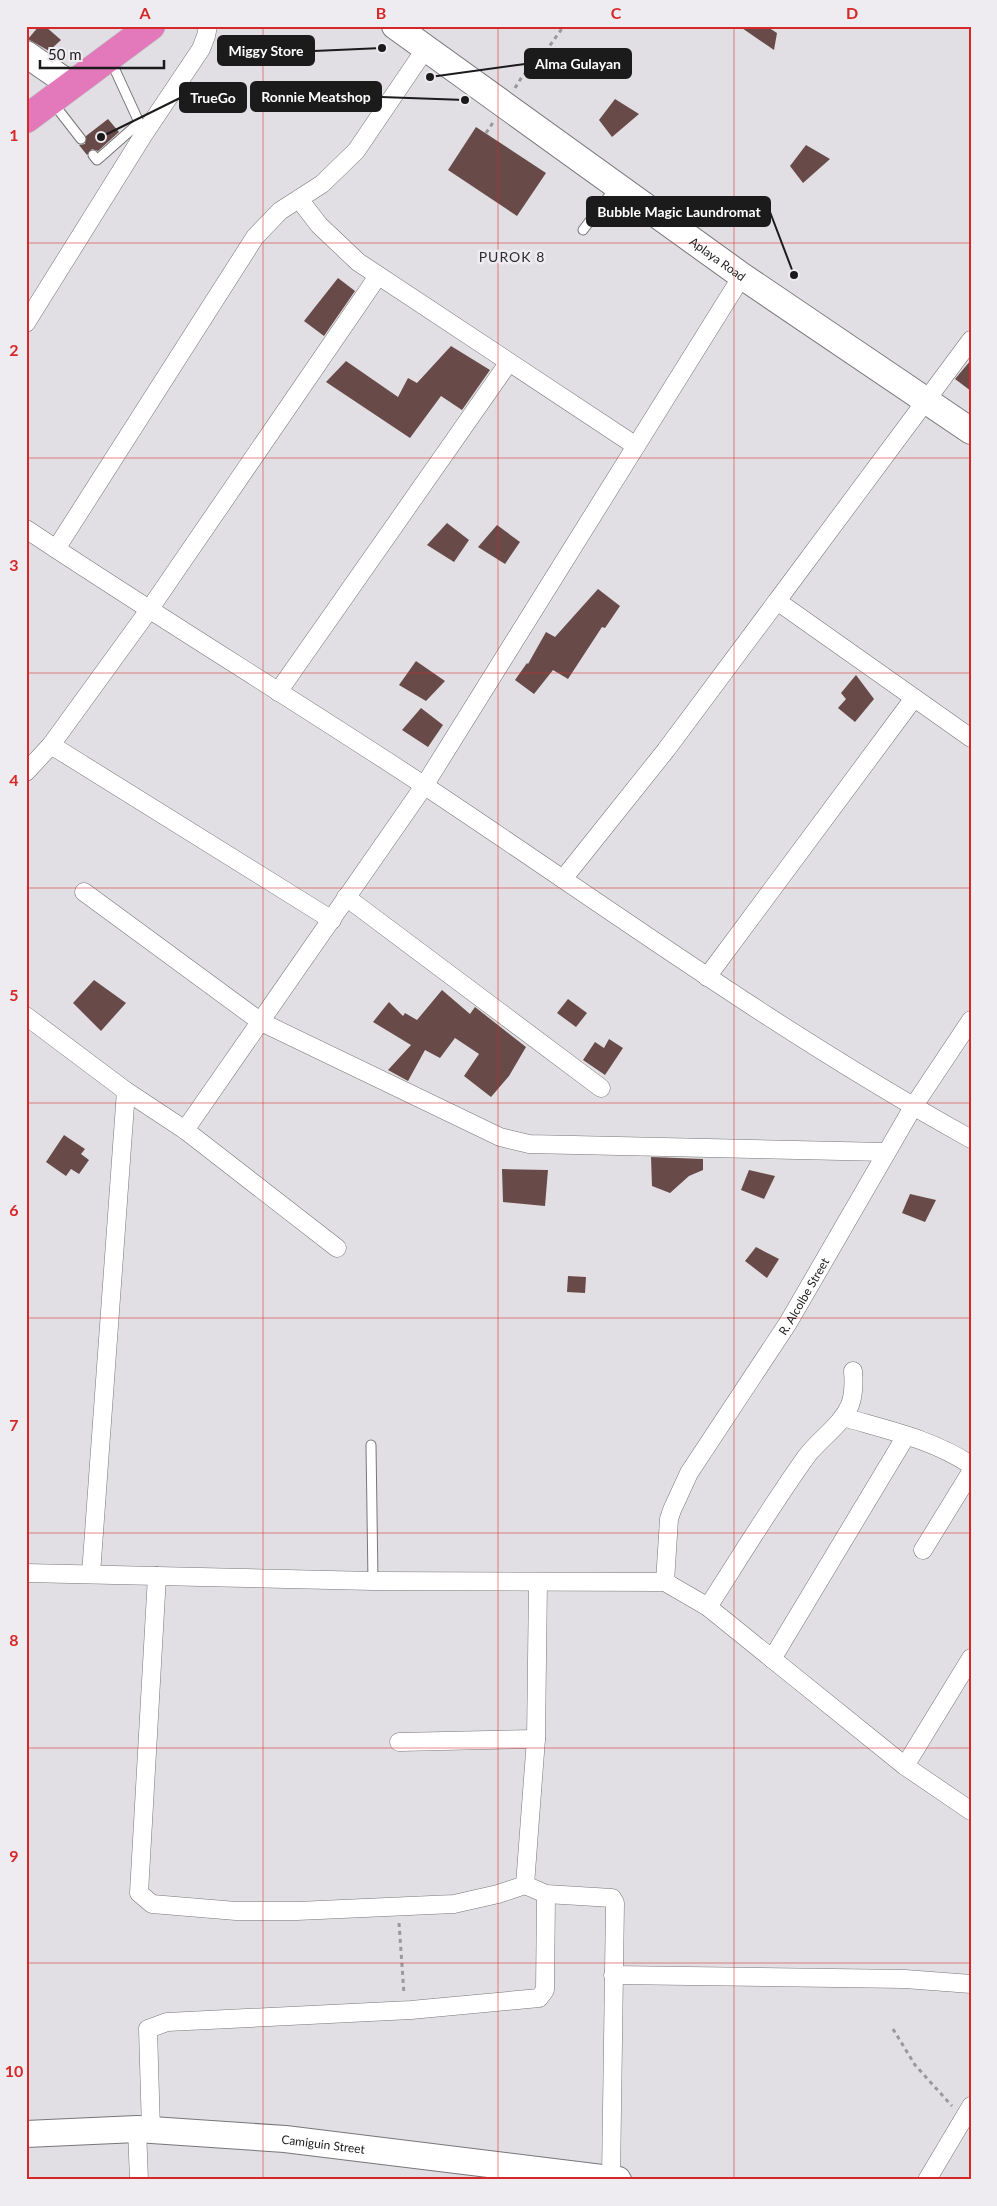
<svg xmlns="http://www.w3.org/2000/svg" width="997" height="2206" font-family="Lato,sans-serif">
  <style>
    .building { fill: #684b48 }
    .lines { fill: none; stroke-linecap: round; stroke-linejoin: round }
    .lane-casing { stroke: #777679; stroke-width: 11 }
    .street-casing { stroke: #777679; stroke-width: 19 }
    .secondary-casing { stroke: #777679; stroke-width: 28 }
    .highway-casing { stroke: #bbb; stroke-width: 29 }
    .path { stroke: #99989b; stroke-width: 3; stroke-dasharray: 4 4; stroke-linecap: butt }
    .lane { stroke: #fff; stroke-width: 9 }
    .street { stroke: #fff; stroke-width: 18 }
    .secondary { stroke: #fff; stroke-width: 26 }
    .highway { stroke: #e379ba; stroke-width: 28 }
    .grid { fill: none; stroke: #d62828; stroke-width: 1; stroke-opacity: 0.55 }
    .labels { text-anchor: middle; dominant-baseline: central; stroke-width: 5; stroke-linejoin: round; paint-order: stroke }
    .street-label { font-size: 12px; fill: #1b1b1c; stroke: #eeecf1 }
    .neighbourhood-label { font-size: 14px; letter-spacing: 1px; fill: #2c2b2e; stroke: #eeecf1 }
    .leader { fill: none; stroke: #1b1b1c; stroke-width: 2 }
    .callout-dot { fill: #1b1b1c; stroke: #eeecf1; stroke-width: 2 }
    .callout { fill: #1b1b1c; stroke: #1b1b1c; stroke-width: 2 }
    .callout-label { font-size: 14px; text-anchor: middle; font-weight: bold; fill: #fff }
    .neatline { fill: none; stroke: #d62828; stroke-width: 2 }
    .grid-label { font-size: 16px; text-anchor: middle; font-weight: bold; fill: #d62828 }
  </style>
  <rect width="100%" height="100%" fill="#e1dfe3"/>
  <!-- building -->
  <g class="building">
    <path d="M39,26h6l16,14 -12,11 -21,-12z"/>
    <path d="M739,26h27l11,7 -3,17z"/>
    <path d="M615,99l24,15 -27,23 -13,-17z"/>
    <path d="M108,119l11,13 -21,19 -6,-2 -5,6 -8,-10 6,-1 1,-8z"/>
    <path d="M476,127l70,46 -29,43 -69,-46z"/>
    <path d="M806,145l24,14 -27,24 -13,-17z"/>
    <path d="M338,278l17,13 -31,45 -20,-15z"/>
    <path d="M451,346l39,24 -28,40 -21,-14 -31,42 -84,-56 20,-21 52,36 10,-19 9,5z"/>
    <path d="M971,360v31l-16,-12z"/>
    <path d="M447,523l22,17 -15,22 -27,-17z"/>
    <path d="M497,525l23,17 -15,22 -27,-17z"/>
    <path d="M598,589l22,17 -15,22 -3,-1 -34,52 -15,-9 -19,24 -19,-14 12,-17 1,1 18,-32 9,5z"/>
    <path d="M416,661l29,20 -19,20 -27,-16z"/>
    <path d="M856,675l18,24 -19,23 -17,-14 8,-9 -5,-6z"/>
    <path d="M421,708l22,17 -15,22 -26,-17z"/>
    <path d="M94,980l32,23 -25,28 -28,-28z"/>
    <path d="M442,990l28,24 5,-7 51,40 -17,29 -18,21 -27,-21 15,-22 -24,-16 -15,20 -15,-8 -17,31 -20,-11 23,-25 -38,-23 16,-20 14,14 2,-3 12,7z"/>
    <path d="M568,999l19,14 -11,14 -19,-14z"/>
    <path d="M609,1039l14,9 -18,27 -22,-15 12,-18 9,6z"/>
    <path d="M64,1135l21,14 -4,5 8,6 -10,14 -8,-5 -5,7 -20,-14z"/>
    <path d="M651,1157l52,2v11l-14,6 -19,17 -18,-7z"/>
    <path d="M502,1169l46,1 -3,36 -42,-4z"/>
    <path d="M749,1170l26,6 -11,23 -23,-9z"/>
    <path d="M910,1194l26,6 -11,22 -23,-9z"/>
    <path d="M756,1247l23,12 -12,19 -22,-17z"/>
    <path d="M568,1276l18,1 -1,16 -18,-1z"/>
  </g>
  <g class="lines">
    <defs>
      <g id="lane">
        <path d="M110,59l34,74"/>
        <path d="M53,103l28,36"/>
        <path d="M93,155l4,5 42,-37"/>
        <path d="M583,230l32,-42"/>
        <path d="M371,1445l2,136"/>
      </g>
      <g id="street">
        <path d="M299,199l20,26 39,37 278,184"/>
        <path d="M26,323l118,-189 57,-85 5,-13 2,-10"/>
        <path d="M971,340l-194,261 194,137"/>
        <path d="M26,529c132,88 267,170 399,257 181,120 356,248 546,353"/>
        <path d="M56,549l199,-312 25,-26 42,-27 34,-33 70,-103"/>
        <path d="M278,692l231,-330"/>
        <path d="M51,745l281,175"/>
        <path d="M26,772l25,-27 98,-135 229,-334"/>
        <path d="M563,879l103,-129 111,-149"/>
        <path d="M84,892l177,130 239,115 29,7 357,8"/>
        <path d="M346,897l255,191"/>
        <path d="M707,977l207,-279"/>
        <path d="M26,1016l100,75 59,39 152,118"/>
        <path d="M185,1130l239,-344 318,-510"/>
        <path d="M843,1417c44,13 89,22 128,48"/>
        <path d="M923,1550l48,-78"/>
        <path d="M26,1573l347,8 292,1 43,25 197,159 66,45"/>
        <path d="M91,1574l35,-483"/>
        <path d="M157,1576l-18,317 13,11 84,7h61l157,-7 44,-10 27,-9 21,9 66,4 3,5 -4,276"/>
        <path id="s1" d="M665,1582l4,-63 3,-9 17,-37 99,-150 125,-216 58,-87"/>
        <path d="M708,1607c32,-50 63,-101 98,-150 13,-18 35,-31 44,-52 4,-11 4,-22 3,-34"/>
        <path d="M772,1659l134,-223"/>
        <path d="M399,1742l137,-3"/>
        <path d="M905,1766l66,-108"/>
        <path d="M525,1885l11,-146 2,-157"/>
        <path d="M613,1975l292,4 66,5"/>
        <path d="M137,2129l2,51"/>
        <path d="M151,2130l-3,-101 19,-7 244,-12 128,-12 6,-8 1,-96"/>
        <path d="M927,2180l44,-74"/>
      </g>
      <g id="secondary">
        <path id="s2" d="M395,26l347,250 229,155"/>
        <path d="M26,54l45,31"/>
        <path id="s3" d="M26,2134l111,-5 148,10 333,41"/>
      </g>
      <path id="highway" d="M26,119l125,-93"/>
    </defs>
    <!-- lane casing -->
    <use href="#lane" class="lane-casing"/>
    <!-- street casing -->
    <use href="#street" class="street-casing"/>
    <!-- secondary casing -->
    <use href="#secondary" class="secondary-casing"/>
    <!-- highway casing -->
    <use href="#highway" class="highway-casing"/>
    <!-- path -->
    <g class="path">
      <path d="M515,88l8,-13 11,-7 29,-41"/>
      <path d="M486,133l8,-12"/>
      <path d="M399,1923l5,71"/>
      <path d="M893,2029l22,36 37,41"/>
    </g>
    <!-- lane -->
    <use href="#lane" class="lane"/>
    <!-- street -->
    <use href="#street" class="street"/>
    <!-- secondary -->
    <use href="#secondary" class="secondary"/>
    <!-- highway -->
    <use href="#highway" class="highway"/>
  </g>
  <!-- grid -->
  <path class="grid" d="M263,26v2154M498,26v2154M734,26v2154M26,243h945M26,458h945M26,673h945M26,888h945M26,1103h945M26,1318h945M26,1533h945M26,1748h945M26,1963h945"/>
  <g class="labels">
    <!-- street labels -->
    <g class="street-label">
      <text stroke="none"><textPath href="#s2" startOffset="398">Aplaya Road</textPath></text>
      <text stroke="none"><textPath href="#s1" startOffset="324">R. Alcolbe Street</textPath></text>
      <text stroke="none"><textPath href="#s3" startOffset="298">Camiguin Street</textPath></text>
    </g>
    <!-- neighbourhood labels -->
    <g class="neighbourhood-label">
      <text x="512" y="256">PUROK 8</text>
    </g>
  </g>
  <!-- callouts -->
  <path class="leader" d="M382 48L314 51M430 77L525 64M465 100L381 97M101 137L180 98M794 275L770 212"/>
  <g class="callout-dot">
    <circle cx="382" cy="48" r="5"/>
    <circle cx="430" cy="77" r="5"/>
    <circle cx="465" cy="100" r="5"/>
    <circle cx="101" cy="137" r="5"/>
    <circle cx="794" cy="275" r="5"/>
  </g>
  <g class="callout">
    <rect x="218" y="36" width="96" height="29" rx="5"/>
    <rect x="525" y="49" width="106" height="29" rx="5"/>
    <rect x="251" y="82" width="130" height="29" rx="5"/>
    <rect x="180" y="83" width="66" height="29" rx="5"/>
    <rect x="587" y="197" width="183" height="29" rx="5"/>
  </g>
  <g class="callout-label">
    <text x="266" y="56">Miggy Store</text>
    <text x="578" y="69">Alma Gulayan</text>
    <text x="316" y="102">Ronnie Meatshop</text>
    <text x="213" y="103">TrueGo</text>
    <text x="679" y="217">Bubble Magic Laundromat</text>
  </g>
  <!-- border -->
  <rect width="997" height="2206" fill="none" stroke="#eeecf1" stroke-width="55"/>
  <!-- scale -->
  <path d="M40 60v8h124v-8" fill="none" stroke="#1b1b1c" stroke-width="2.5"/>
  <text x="48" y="60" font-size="15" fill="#1b1b1c" stroke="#eeecf1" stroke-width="4" paint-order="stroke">50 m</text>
  <rect x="28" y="28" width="942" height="2150" class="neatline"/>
  <g class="grid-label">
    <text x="145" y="19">A</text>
    <text x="381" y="19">B</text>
    <text x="616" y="19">C</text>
    <text x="852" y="19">D</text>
    <text x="14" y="141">1</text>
    <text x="14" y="356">2</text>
    <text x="14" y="571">3</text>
    <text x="14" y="786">4</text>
    <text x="14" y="1001">5</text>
    <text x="14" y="1216">6</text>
    <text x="14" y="1431">7</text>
    <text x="14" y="1646">8</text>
    <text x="14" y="1862">9</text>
    <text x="14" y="2077">10</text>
  </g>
</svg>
